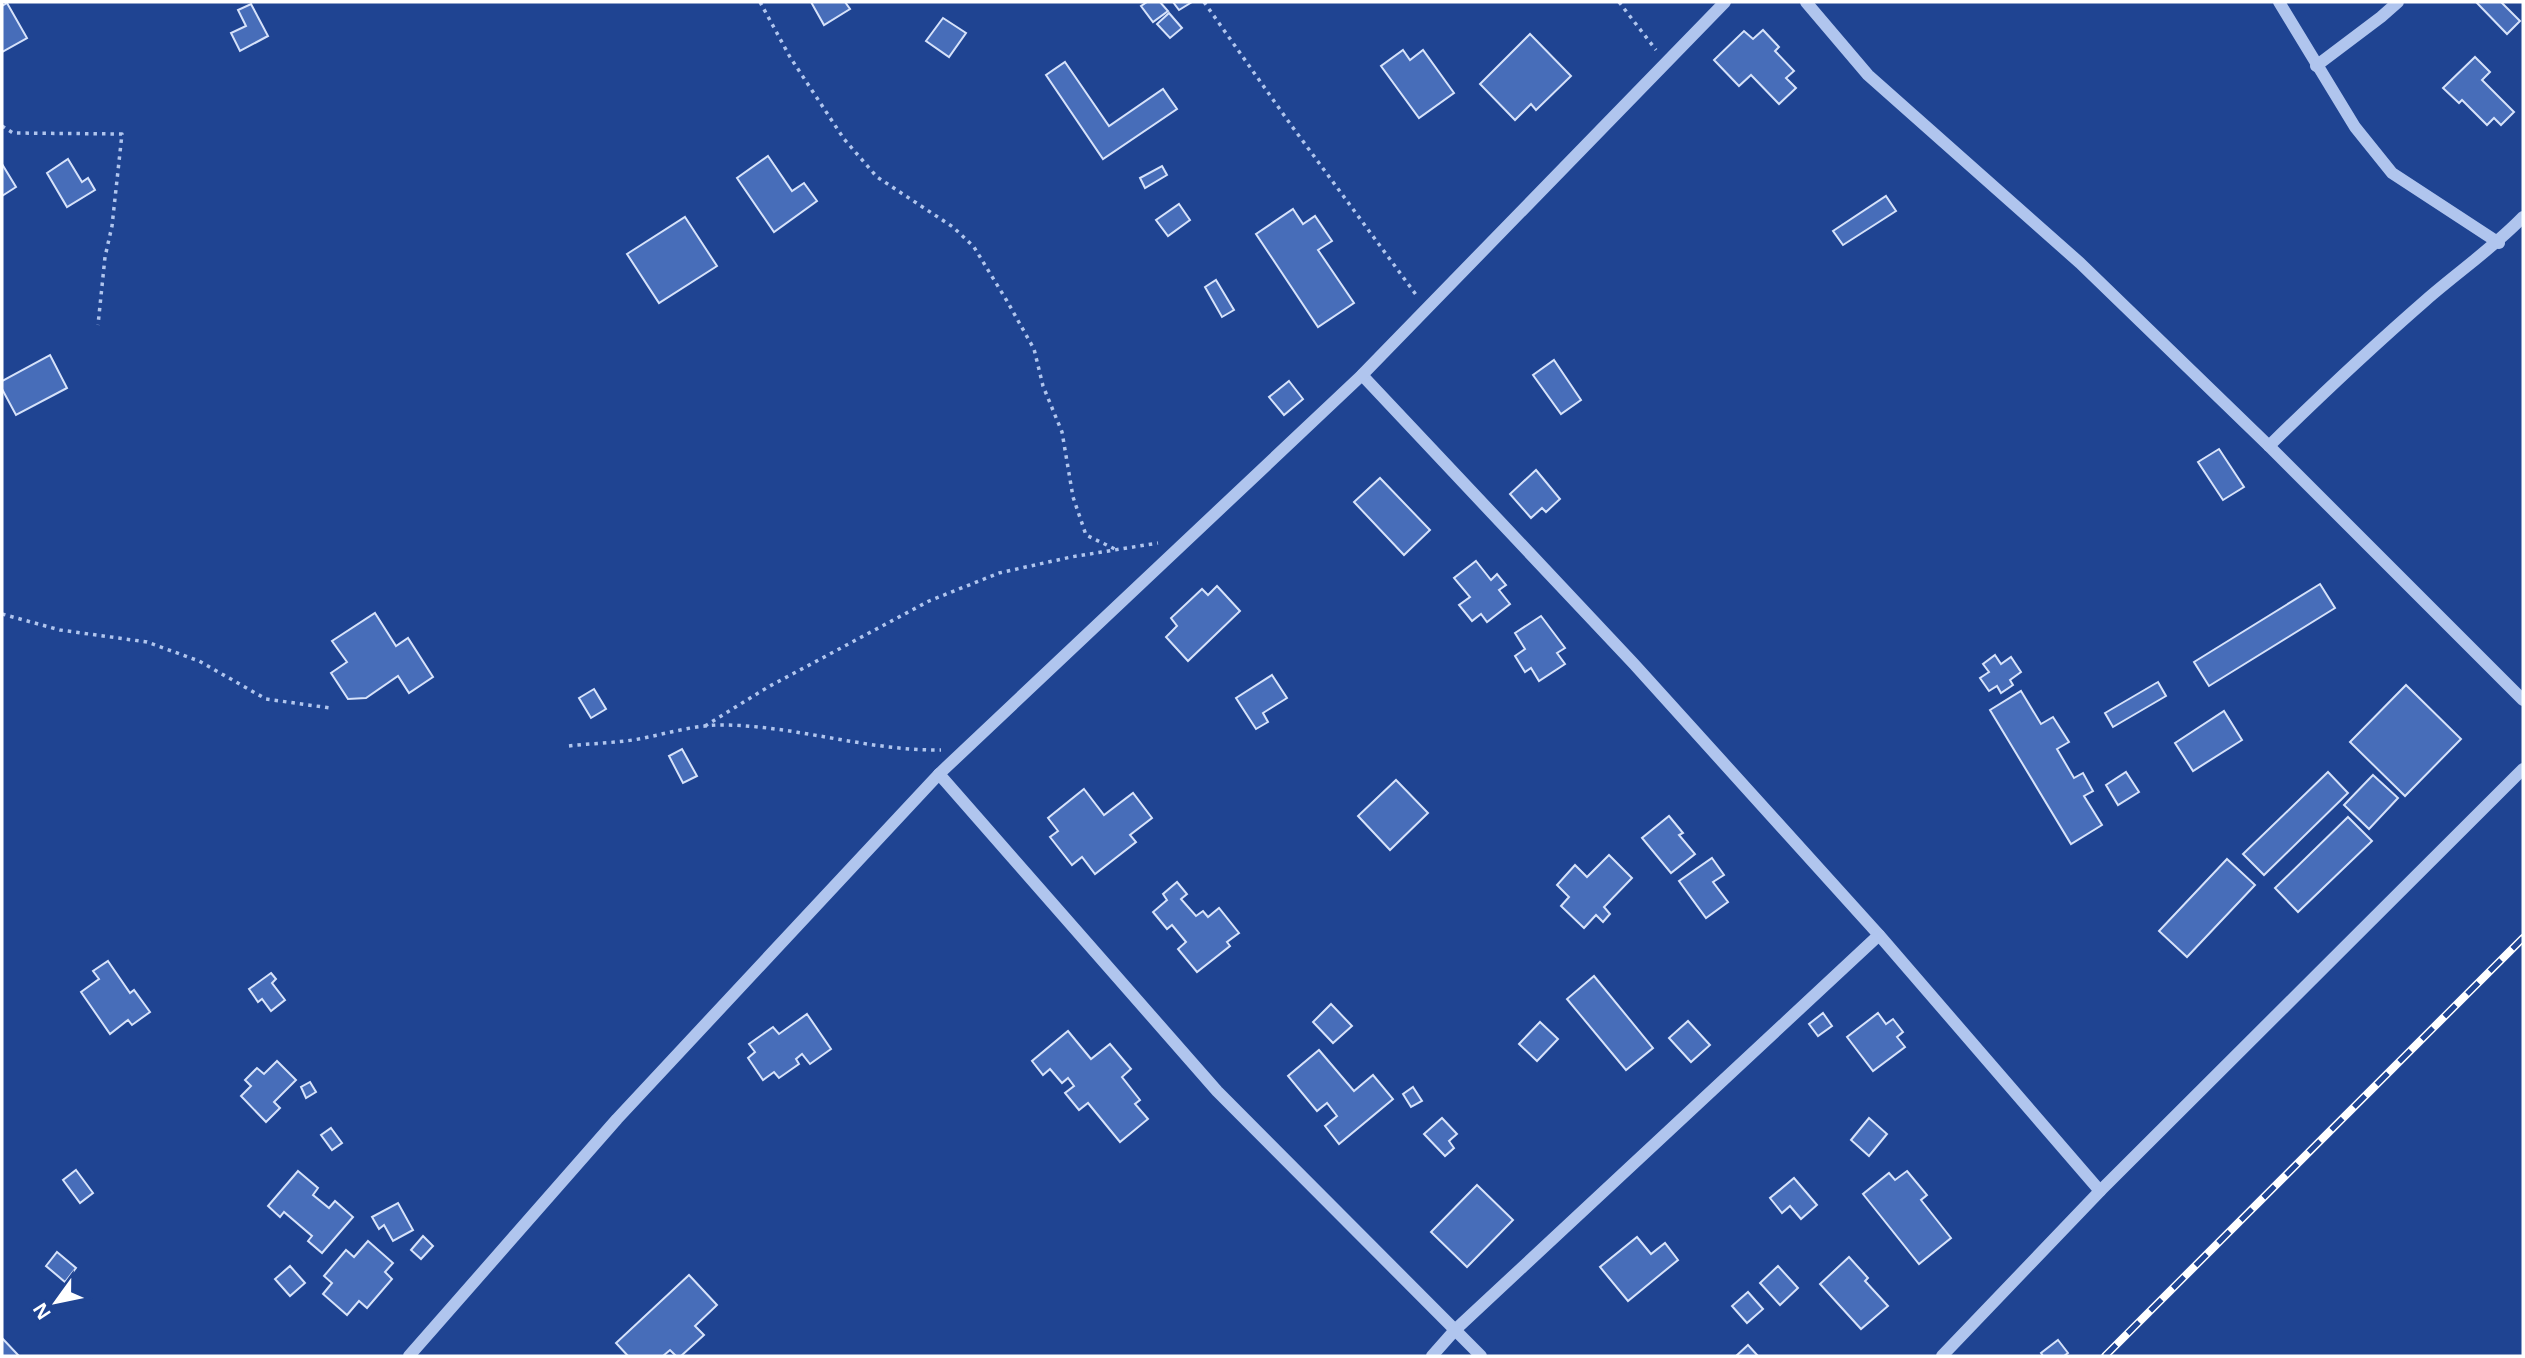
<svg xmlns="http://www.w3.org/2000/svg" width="2525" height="1358" font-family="'Open Sans',sans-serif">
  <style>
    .building { fill: #476db9; stroke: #d6e2fa; stroke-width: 2 }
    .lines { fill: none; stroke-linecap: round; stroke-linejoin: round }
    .path { stroke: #b0c5ee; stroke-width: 3.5; stroke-dasharray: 3.5 5; stroke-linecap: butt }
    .minor { stroke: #b0c5ee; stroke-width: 12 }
    .rail-casing { stroke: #fff; stroke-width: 8 }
    .rail { stroke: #1f4492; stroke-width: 5; stroke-dasharray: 16; stroke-linecap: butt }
  </style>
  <rect width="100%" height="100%" fill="#1f4492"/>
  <!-- building -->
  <g class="building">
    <path d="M811,2h34l5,7 -26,16z"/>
    <path d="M1147,2h13l8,9 -15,11 -12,-16z"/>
    <path d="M1173,2h19l-13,8z"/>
    <path d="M2476,2h25l19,19 -13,13z"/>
    <path d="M7,3l20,35 -25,14v-46z"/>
    <path d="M251,4l17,32 -28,15 -9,-18 15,-7 -8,-16z"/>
    <path d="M1169,13l13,15 -12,10 -13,-14z"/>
    <path d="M943,18l23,15 -17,24 -23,-16z"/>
    <path d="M1763,30l16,17 -4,4 19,20 -8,7 10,10 -17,16 -28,-29 -12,11 -25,-26 30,-29 9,8z"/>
    <path d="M1530,34l41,42 -35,34 -5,-6 -16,16 -35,-36z"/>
    <path d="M1403,50l7,10 13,-10 31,43 -35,25 -38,-52z"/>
    <path d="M2475,57l15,15 -8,8 32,32 -13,13 -7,-7 -7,7 -25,-25 -3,3 -16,-15z"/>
    <path d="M1065,62l44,64 54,-37 14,20 -74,50 -57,-84z"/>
    <path d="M768,156l24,35 12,-8 13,18 -43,31 -37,-54z"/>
    <path d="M68,159l14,23 6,-4 7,12 -28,17 -20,-34z"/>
    <path d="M2,164l14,23 -14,9z"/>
    <path d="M1162,166l5,9 -22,13 -5,-10z"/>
    <path d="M1886,196l10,15 -53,34 -10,-14z"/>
    <path d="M1179,204l11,16 -22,16 -12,-16z"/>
    <path d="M1293,209l10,15 12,-8 17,25 -14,9 36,53 -36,24 -62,-93z"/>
    <path d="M685,217l32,49 -58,37 -32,-49z"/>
    <path d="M1216,280l18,30 -12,7 -17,-30z"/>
    <path d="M50,355l17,33 -51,27 -14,-26v-8z"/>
    <path d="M1554,360l27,40 -20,14 -28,-39z"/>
    <path d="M1289,381l14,18 -19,16 -15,-18z"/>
    <path d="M2219,449l25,38 -21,13 -25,-38z"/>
    <path d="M1536,470l24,29 -14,13 -4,-4 -11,10 -21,-24z"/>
    <path d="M1380,478l50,52 -26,25 -50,-53z"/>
    <path d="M1476,561l15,19 6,-6 9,11 -7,5 11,14 -23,18 -6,-8 -9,7 -13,-16 11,-8 -16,-19z"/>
    <path d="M2320,584l15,24 -126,78 -15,-24z"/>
    <path d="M1217,586l23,25 -52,50 -22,-24 11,-11 -6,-8 31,-29 6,6z"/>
    <path d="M375,613l21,33 12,-8 25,39 -24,16 -11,-17 -32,22 -18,1 -17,-26 16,-11 -15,-21z"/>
    <path d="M1541,616l24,32 -8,5 8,11 -26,17 -8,-13 -6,4 -10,-16 10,-7 -10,-16z"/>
    <path d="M1995,655l6,9 10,-7 10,15 -11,8 3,5 -12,8 -4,-7 -8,5 -9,-13 9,-6 -6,-8z"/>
    <path d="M1272,675l15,23 -24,15 5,9 -12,7 -20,-31z"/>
    <path d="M2158,682l8,14 -53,31 -8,-14z"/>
    <path d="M2406,685l55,54 -56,57 -55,-54z"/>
    <path d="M594,689l12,20 -15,9 -12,-20z"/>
    <path d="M2021,691l20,33 12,-7 16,25 -12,7 17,29 9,-5 10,18 -9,5 18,29 -31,19 -81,-134z"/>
    <path d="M2224,711l18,29 -49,31 -18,-28z"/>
    <path d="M682,749l15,27 -14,7 -14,-27z"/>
    <path d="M2126,772l13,20 -21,13 -12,-20z"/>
    <path d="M2328,772l20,21 -84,82 -21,-21z"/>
    <path d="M2373,775l25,23 -29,31 -25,-24z"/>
    <path d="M1396,780l32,33 -38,37 -32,-34z"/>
    <path d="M1084,789l20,26 29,-22 19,25 -22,17 6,7 -41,32 -13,-17 -10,8 -22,-28 8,-6 -10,-13z"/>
    <path d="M1669,816l14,17 -4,2 16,19 -24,19 -29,-35z"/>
    <path d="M2348,817l24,24 -74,71 -23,-24z"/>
    <path d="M1609,855l23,23 -28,29 6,7 -7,8 -7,-7 -12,13 -23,-22 8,-9 -12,-12 18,-20 12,12z"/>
    <path d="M1712,858l12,17 -11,7 15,20 -22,16 -27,-37z"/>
    <path d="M2227,859l28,26 -68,72 -28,-26z"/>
    <path d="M1177,882l10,12 -6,5 15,17 7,-5 5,6 11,-9 20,25 -12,9 3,4 -33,26 -19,-23 8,-7 -14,-17 -5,4 -14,-17 14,-12 -4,-6z"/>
    <path d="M108,961l22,32 4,-3 16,22 -18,13 -4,-5 -18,14 -29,-42 18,-13 -6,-8z"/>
    <path d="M271,973l5,6 -4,4 13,17 -14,11 -9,-12 -4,3 -9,-13z"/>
    <path d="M1594,976l59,72 -27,22 -59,-71z"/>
    <path d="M1331,1004l21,22 -19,17 -20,-21z"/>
    <path d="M1823,1013l9,13 -14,10 -9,-12z"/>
    <path d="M1878,1013l8,11 7,-5 10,13 -6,5 8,10 -32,24 -26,-34z"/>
    <path d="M807,1014l24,35 -21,15 -8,-10 -6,5 3,5 -20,14 -5,-6 -11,8 -15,-22 7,-6 -6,-8 24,-17 6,7z"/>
    <path d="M1688,1021l22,24 -19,17 -22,-24z"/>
    <path d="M1540,1022l18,17 -21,22 -18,-17z"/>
    <path d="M1068,1031l23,28 19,-15 21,25 -9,8 18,23 -5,4 13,15 -28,23 -32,-39 -9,7 -14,-17 9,-7 -6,-8 -6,5 -12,-14 -7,6 -11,-14z"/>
    <path d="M1319,1050l35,41 19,-16 20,24 -54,45 -14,-18 12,-10 -10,-13 -10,8 -29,-35z"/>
    <path d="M277,1061l19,19 -22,22 6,6 -14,14 -25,-26 10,-10 -6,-6 12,-12 7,6z"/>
    <path d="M310,1082l6,10 -10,6 -5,-11z"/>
    <path d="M1413,1087l9,14 -11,6 -8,-13z"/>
    <path d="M1442,1118l15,16 -8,7 5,7 -9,8 -21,-22z"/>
    <path d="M1869,1118l18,16 -18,22 -18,-16z"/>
    <path d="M331,1128l11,15 -10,7 -11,-15z"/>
    <path d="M76,1170l17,23 -13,10 -17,-23z"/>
    <path d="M298,1171l20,17 -5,7 16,13 6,-7 18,16 -31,36 -14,-12 4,-5 -28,-24 -4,5 -12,-11z"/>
    <path d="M1907,1171l20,24 -6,5 30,38 -32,26 -56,-70 26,-21 6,7z"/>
    <path d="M1794,1178l23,27 -16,14 -11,-13 -8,7 -12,-15z"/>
    <path d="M1477,1185l36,35 -46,47 -36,-35z"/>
    <path d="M398,1203l15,27 -20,11 -9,-16 -5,4 -7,-12z"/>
    <path d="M423,1236l10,10 -12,13 -10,-9z"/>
    <path d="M1637,1237l14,17 14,-11 13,17 -50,41 -28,-34z"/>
    <path d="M368,1241l25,22 -8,9 7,7 -25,29 -8,-7 -12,14 -24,-21 9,-11 -8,-7 22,-26 8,7z"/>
    <path d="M57,1252l19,16 -11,14 -19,-16z"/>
    <path d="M1849,1257l19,21 -3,3 23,25 -27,23 -41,-45z"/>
    <path d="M290,1266l15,17 -15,13 -15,-17z"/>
    <path d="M1778,1266l20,22 -18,17 -20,-22z"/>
    <path d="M689,1275l28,30 -22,21 9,9 -23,21h-5l-6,-6 -7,6h-35l-12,-13z"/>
    <path d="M1748,1292l15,17 -16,14 -15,-17z"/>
    <path d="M2,1338l17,18h-17z"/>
    <path d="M2058,1340l10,13 -4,3h-21l-2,-3z"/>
    <path d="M1748,1345l10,11h-22z"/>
  </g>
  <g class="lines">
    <!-- path -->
    <g class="path">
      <path d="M760,2l30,55 54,82 33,38 76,50 21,20 33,54 27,48 9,37 19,46 11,65 13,38 31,15"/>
      <path d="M1204,2l87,123 126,171"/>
      <path d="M1619,2l37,48"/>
      <path d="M2,126l11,7 109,1 -10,92 -7,31 -7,68"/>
      <path d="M2,614l58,16 87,12 52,19 67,38 64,9"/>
      <path d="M705,726l63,-39 161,-86 70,-28 72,-16 87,-14"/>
      <path d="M569,746c25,-3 51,-3 75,-8 28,-6 56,-14 84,-13 72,2 142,26 213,25"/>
    </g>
    <!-- minor -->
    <g class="minor">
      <path d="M1806,2l62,73 212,188 189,183 254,254"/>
      <path d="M2279,2l76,125 37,46 107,70"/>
      <path d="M2316,66l65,-49 17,-15"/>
      <path d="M1362,375l272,289 245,271 221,256"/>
      <path d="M2269,446c51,-50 103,-99 157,-146 32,-28 67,-52 97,-83"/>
      <path d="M409,1356l208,-237 322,-345"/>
      <path d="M1432,1356l23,-26 424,-395"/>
      <path d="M1481,1356l-264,-265 -278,-317 423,-399 363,-373"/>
      <path d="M1942,1356l158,-165 423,-422"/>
    </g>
    <defs>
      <path id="rail" d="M2105,1356l418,-418"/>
    </defs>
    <!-- rail casing -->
    <use href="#rail" class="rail-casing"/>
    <!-- rail -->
    <use href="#rail" class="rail"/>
  </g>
  <!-- border -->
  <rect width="2525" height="1358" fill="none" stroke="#ffffff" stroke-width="7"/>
  <!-- north arrow -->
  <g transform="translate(56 1302) rotate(237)" stroke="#1f4492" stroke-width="5" paint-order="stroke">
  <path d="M0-5L12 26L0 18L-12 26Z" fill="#ffffff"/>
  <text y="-10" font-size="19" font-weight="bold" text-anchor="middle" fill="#ffffff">N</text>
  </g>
</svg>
